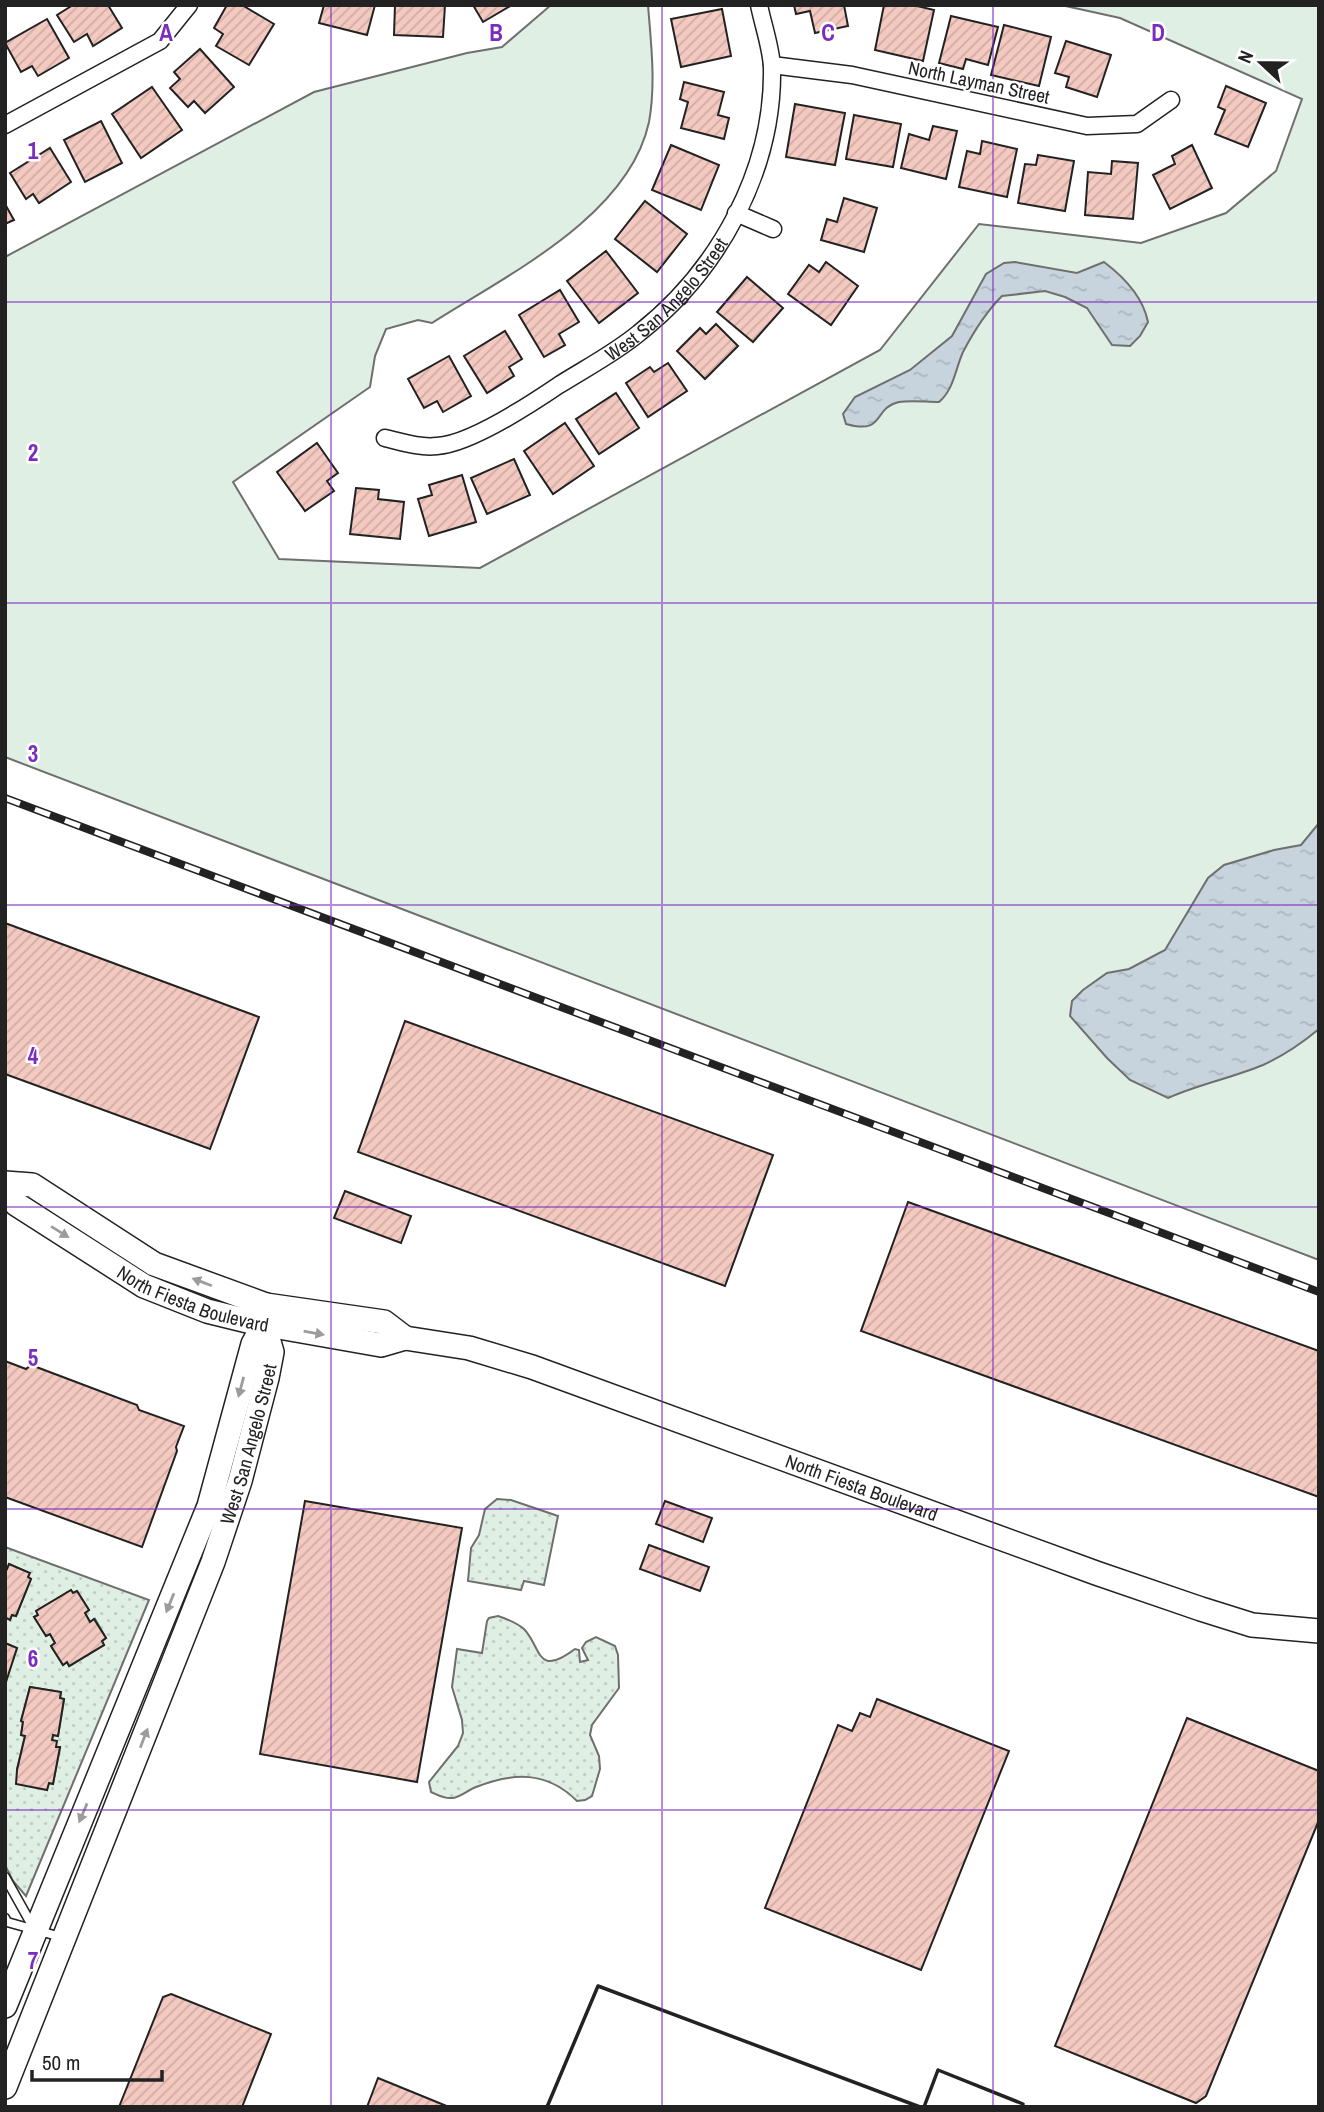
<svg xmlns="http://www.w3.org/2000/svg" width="1324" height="2112" font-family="'Archivo Narrow',sans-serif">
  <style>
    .grass { fill: #e0efe3; stroke: #6f6f6f; stroke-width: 2 }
    .park { fill: url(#park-dots); stroke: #6f6f6f; stroke-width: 2; fill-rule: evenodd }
    .water { fill: url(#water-ripples); stroke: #6f6f6f; stroke-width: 2 }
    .building { fill: url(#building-hatch); stroke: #222; stroke-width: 2 }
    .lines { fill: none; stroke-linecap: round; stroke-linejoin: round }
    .lane-casing { stroke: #222; stroke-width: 11 }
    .street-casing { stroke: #222; stroke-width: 19 }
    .secondary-casing { stroke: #222; stroke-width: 26 }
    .lane { stroke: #fff; stroke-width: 8 }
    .street { stroke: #fff; stroke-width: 16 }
    .secondary { stroke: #fff; stroke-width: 23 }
    .rail-casing { stroke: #222; stroke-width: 8 }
    .rail { stroke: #fff; stroke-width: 5; stroke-dasharray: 16; stroke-linecap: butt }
    .wall { stroke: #222; stroke-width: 3.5 }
    .oneway { fill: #9c9c9c }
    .grid { fill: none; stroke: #7b2cbf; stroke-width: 2; stroke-opacity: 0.55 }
    .labels { text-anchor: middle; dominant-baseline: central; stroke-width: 5; stroke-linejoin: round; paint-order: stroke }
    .street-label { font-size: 19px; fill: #222; stroke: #fff }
    .grid-label { font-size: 23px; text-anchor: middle; font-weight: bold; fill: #7b2cbf; stroke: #fff; stroke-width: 5; stroke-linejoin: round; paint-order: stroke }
  </style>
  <defs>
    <pattern id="park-dots" width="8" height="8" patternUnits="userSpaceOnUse" patternTransform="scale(1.75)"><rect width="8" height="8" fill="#e0efe3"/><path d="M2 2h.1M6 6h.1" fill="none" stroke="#c0cdc2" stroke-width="1.8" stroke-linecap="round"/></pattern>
    <pattern id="water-ripples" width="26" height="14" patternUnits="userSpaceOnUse" patternTransform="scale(1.75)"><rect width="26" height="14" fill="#c7d3dd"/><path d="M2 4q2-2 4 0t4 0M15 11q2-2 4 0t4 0" fill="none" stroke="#abb5bd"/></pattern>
    <pattern id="building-hatch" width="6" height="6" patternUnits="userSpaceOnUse" patternTransform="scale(1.75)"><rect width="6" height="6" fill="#f3c9c0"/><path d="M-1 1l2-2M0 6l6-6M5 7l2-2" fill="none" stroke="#d0aca5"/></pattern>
  </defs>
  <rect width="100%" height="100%" fill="#fff"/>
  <!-- grass -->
  <path class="grass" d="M551,5h97c3,38 8,79 1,117 -20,94 -142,153 -217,201l-14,-3 -32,9 -11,27 -5,31 -137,95 46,77 201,9 400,-218 99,-126 162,19 85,-30 50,-42 26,-72 -182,-81 -59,-13h258v1255l-1314,-503v-500l309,-165 153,-39 35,-6z"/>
  <!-- park -->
  <g class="park">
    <path d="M497,1499l14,1 47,16 -14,69 -20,-4 -3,9 -53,-9 3,-33 8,-13 6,-26z"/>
    <path d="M5,1547l144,53 -123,296 -13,-15 -8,-16v-183l12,-34 -12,-5v-25l5,1 2,-4 4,1 15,-37 -3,-2 1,-4 -20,-9 -2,5 -2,-1zM71,1590l2,3 4,-2 12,19 -4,3 5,9 5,-3 11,19 -4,3 2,4 -34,21 -3,-4 -4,3 -12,-19 4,-3 -5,-9 -4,2 -12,-19 4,-2 -1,-4zM30,1687l31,5 -1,6 4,2 -6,36 -5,-1 -1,5 4,7 4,1 -7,36 -4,-1 -2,7 -30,-21 8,-33 -4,-1 2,-13 -2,-1z"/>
    <path d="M498,1616c9,3 19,7 26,13 18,19 12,49 51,20l4,1 1,12 8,-2 -6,-12 4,-6 10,-5 19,9 3,9 1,33 -27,37 -2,10 9,21 1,13 -8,27 -7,4 -8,1c-30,-30 -63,-29 -101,-14 -8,3 -17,11 -24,11 -8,1 -14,-3 -21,-6l-2,-10 29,-36 5,-13 -1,-13 -10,-33 5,-38 25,4 5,-32 2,-3z"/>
  </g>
  <!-- water -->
  <g class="water">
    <path d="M1015,262l62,11 27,-11c20,15 39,35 44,60l-8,14 -10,10 -18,-1 -25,-37 -22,-11 -20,-6 -43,5c-17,17 -28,35 -39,56 -8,18 -9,37 -24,50 -13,0 -28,-2 -40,0 -27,6 -13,33 -53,22l-3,-10 12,-17 55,-27 42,-34 34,-62 18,-11z"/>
    <path d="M1319,823v206c-17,14 -36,27 -56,36 -31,13 -64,19 -95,33l-38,-18 -23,-22 -37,-42 2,-15 11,-11 24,-17 22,-4 36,-19 43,-72 16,-13 50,-15 27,-5z"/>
  </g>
  <!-- building -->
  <g class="building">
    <path d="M73,5h35l14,23 -29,18 -6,-12 -13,8 -17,-27z"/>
    <path d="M227,5h15l32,19 -25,41 -33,-19 7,-12 -9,-6z"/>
    <path d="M324,5h51l-8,30 -48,-12z"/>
    <path d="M395,5h50l-2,32 -49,-2z"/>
    <path d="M473,5h39l-29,17z"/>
    <path d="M794,5h50l4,21 -33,7 -5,-22 -14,3z"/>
    <path d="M884,5h29l21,5 -11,51 -48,-11z"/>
    <path d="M722,9l9,47 -50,11 -10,-48z"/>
    <path d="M951,16l47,11 -10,38 -22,-6 -3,10 -24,-6z"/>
    <path d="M47,19l22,39 -31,18 -6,-10 -11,6 -16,-29z"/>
    <path d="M1004,25l47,12 -12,49 -48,-11z"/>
    <path d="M1066,41l45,14 -14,42 -31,-10 3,-10 -14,-4z"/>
    <path d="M200,49l34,38 -29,26 -11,-12 -6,6 -18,-19 10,-9 -6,-7z"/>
    <path d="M684,82l40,10 -6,23 11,3 -5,21 -43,-11 7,-26 -8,-3z"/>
    <path d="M1226,86l40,17 -18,44 -33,-13 10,-24 -7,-3z"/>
    <path d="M152,87l30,43 -41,28 -29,-44z"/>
    <path d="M795,104l50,9 -10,52 -49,-8z"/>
    <path d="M854,115l47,9 -8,43 -47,-8z"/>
    <path d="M101,121l21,42 -37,19 -21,-42z"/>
    <path d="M933,126l24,5 -11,48 -45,-11 8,-34 20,6z"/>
    <path d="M982,141l35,8 -10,48 -48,-10 8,-36 13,3z"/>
    <path d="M671,145l48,20 -18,45 -49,-20z"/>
    <path d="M1192,145l20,43 -42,21 -17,-34 22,-11 -3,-8z"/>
    <path d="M50,148l21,34 -32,21 -6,-9 -7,5 -16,-26z"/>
    <path d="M1038,155l36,6 -9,50 -47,-8 7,-39 11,1z"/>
    <path d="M1112,161l26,2 -5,56 -48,-4 3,-43 23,2z"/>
    <path d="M844,198l33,10 -13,44 -43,-12 6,-21 10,3z"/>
    <path d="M645,201l42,33 -30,38 -42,-33z"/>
    <path d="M5,204l9,16 -9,4z"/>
    <path d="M606,251l32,42 -39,30 -32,-42z"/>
    <path d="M826,262l32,24 -27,39 -43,-31 21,-29 10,7z"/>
    <path d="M747,277l36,31 -30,34 -36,-30z"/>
    <path d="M560,290l19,32 -20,12 6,11 -21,12 -25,-42z"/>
    <path d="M716,324l22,22 -33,33 -28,-28 23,-23 6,6z"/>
    <path d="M505,331l17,28 -13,8 5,9 -27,17 -23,-37z"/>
    <path d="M449,356l22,40 -28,16 -6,-11 -13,7 -16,-29z"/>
    <path d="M668,363l19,28 -39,26 -22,-34 24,-16 4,5z"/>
    <path d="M616,393l23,35 -40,26 -23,-35z"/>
    <path d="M565,423l29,43 -41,28 -29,-43z"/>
    <path d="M317,443l21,30 -11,8 7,10 -29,20 -28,-39z"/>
    <path d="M514,459l16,36 -43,19 -16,-36z"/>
    <path d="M462,475l14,47 -47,14 -11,-37 14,-4 -3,-10z"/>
    <path d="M356,488l23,2 -1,9 26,3 -4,37 -50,-5z"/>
    <path d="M5,923l254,94 -49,132 -205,-75z"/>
    <path d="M405,1021l368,134 -48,131 -367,-134z"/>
    <path d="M345,1191l66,25 -10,27 -67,-25z"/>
    <path d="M908,1202l411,149v146l-458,-166z"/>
    <path d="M5,1361l21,8 5,-4 106,40 2,5 45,16 -8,21 1,4 -35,96 -137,-50z"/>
    <path d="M305,1501l157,27 -45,254 -157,-28z"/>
    <path d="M665,1501l47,17 -9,24 -47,-18z"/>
    <path d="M649,1545l60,22 -9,24 -60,-22z"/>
    <path d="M9,1564l21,9 -2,4 3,2 -15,37 -4,-1 -2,5 -5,-3v-49l2,1z"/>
    <path d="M71,1590l2,3 4,-2 12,19 -4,3 5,9 4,-3 12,19 -4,3 2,4 -35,21 -2,-4 -4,3 -12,-19 4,-3 -5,-9 -4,2 -12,-19 4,-2 -2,-4z"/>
    <path d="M5,1643l12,5 -11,34h-1z"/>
    <path d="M30,1687l31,5 -1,6 4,1 -6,37 -5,-1 -1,5 5,1 -1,6h4l-7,37 -4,-1 -2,7 -31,-6 1,-14 8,-34 -4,-1 2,-13 -2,-1z"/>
    <path d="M877,1699l132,52 -88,219 -156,-62 73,-183 14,6 8,-18 10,4z"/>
    <path d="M1187,1718l132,53v49l-113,276 -10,7 -141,-57z"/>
    <path d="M171,1994l100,40 -29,73h-123l44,-110z"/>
    <path d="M378,2078l71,29h-82z"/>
  </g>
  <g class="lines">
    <defs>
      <g id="lane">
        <path d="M5,1877l28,50"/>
        <path d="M5,1918l2,4 54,15"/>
      </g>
      <g id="street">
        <path d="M772,65l80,10 235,51 50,-2 34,-24"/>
        <path d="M5,125l155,-84 29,-36"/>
        <path d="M736,213l37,16"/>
        <path id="s1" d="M385,438c17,4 34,10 52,8 33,-2 94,-42 122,-61 27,-17 56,-32 80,-52 80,-63 135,-163 133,-266 -1,-20 -9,-42 -13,-62"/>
      </g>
      <g id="secondary">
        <path d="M5,1183l27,2 122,79 112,41 118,17 21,16"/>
        <path id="s2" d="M5,1192l11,12 128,82 63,25 49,12 125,22 24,-7 64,10 63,19 564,206 105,36 51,16 67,6"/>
        <path d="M5,2006l204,-500 44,-162 11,-20"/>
        <path id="s3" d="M5,2087l208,-525 27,-81 27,-103 5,-26 -8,-28 2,-19"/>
      </g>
    </defs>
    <!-- lane casing -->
    <use href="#lane" class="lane-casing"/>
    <!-- street casing -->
    <use href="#street" class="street-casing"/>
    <!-- secondary casing -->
    <use href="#secondary" class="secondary-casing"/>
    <!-- lane -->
    <use href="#lane" class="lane"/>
    <!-- street -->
    <use href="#street" class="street"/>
    <!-- secondary -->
    <use href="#secondary" class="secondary"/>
    <defs>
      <path id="rail" d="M5,798l1314,494"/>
    </defs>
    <!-- rail casing -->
    <use href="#rail" class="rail-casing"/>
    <!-- rail -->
    <use href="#rail" class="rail"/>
    <!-- wall -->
    <g class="wall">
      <path d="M547,2107l51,-121 322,121"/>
      <path d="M924,2107l14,-37 85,34 -1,3"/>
    </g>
  </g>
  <!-- one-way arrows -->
  <defs><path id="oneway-solid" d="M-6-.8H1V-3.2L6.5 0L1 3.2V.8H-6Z" transform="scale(1.75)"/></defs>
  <g class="oneway">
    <use href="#oneway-solid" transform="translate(60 1232) rotate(32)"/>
    <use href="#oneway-solid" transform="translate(202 1282) rotate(-159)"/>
    <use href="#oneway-solid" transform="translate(314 1333) rotate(10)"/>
    <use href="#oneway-solid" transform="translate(241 1387) rotate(105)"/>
    <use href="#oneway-solid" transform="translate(170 1603) rotate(112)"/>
    <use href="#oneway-solid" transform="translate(144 1738) rotate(-69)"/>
    <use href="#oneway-solid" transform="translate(83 1813) rotate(113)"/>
  </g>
  <!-- grid -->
  <path class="grid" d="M331,5v2102M662,5v2102M993,5v2102M5,302h1314M5,603h1314M5,905h1314M5,1207h1314M5,1509h1314M5,1810h1314"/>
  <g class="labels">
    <!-- street labels -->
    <g class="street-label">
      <text transform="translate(979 82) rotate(12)">North Layman Street</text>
      <text stroke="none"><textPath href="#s1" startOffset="329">West San Angelo Street</textPath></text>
      <text stroke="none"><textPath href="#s2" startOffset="219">North Fiesta Boulevard</textPath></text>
      <text stroke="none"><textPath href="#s3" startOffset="688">West San Angelo Street</textPath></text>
      <text stroke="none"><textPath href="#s2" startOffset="920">North Fiesta Boulevard</textPath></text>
    </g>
  </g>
  <g class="grid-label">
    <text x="166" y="41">A</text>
    <text x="496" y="41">B</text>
    <text x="828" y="41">C</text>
    <text x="1158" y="41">D</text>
    <text x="33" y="159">1</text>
    <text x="33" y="461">2</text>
    <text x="33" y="762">3</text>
    <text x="33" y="1064">4</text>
    <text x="33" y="1366">5</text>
    <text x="33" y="1667">6</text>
    <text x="33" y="1969">7</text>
  </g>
  <!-- border -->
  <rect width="1324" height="2112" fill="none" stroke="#222222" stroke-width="14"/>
  <!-- north arrow -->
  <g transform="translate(1261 63) rotate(292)" stroke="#ffffff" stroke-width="5" paint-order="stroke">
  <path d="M0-5L12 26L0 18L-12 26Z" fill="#222222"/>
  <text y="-10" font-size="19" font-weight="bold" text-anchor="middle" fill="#222222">N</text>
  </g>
  <!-- scale -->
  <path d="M32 2070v10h130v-10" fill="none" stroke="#222222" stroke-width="3.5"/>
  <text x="42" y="2070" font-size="21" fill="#222222" stroke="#ffffff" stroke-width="5" paint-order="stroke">50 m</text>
</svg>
